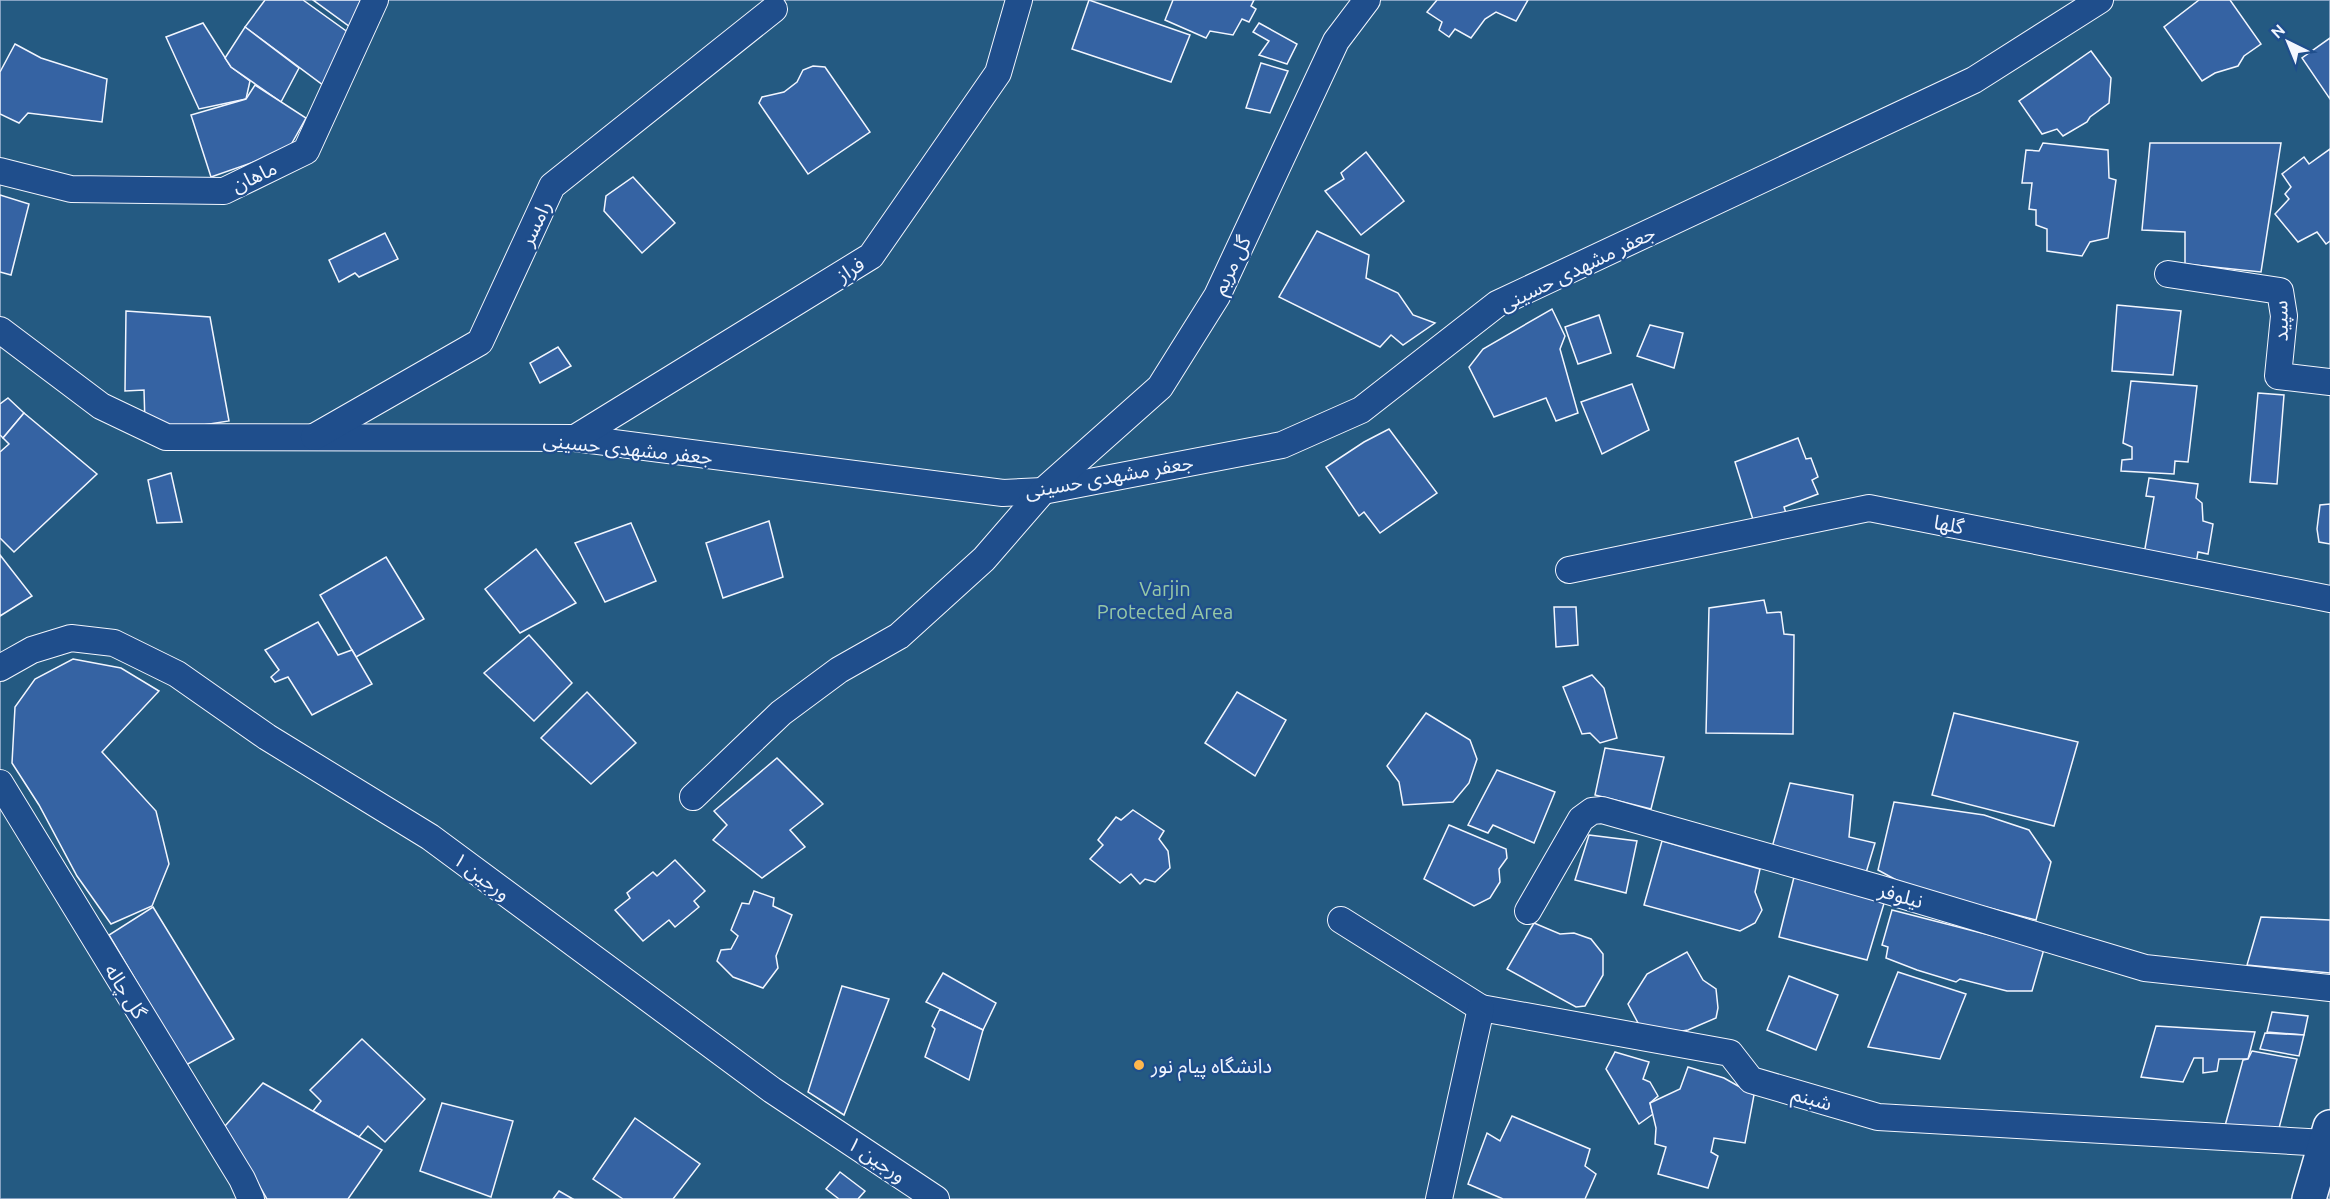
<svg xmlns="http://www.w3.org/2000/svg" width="2330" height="1199" font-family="Ubuntu,'Noto Sans Arabic',sans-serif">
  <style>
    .green { fill: #245a82; stroke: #a8bbd7; stroke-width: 1.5 }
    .building { fill: #3563a3; stroke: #f2f6ff; stroke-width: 1.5 }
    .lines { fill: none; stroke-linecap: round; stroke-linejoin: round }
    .street-casing { stroke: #f2f6ff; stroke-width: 28 }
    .primary-casing { stroke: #f2f6ff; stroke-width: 36 }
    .street { stroke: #1f4e8c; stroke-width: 26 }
    .primary { stroke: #1f4e8c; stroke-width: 33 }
    .poi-dot { fill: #ffb74d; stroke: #1f4e8c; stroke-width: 2 }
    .labels { text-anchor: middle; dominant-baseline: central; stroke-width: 4.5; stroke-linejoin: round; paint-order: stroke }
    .street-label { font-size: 20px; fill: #f2f6ff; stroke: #1f4e8c }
    .park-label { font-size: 20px; fill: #97c8a6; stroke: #1f4e8c }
    .poi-label { font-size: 20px; fill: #f2f6ff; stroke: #1f4e8c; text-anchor: start }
  </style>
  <rect width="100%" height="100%" fill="#1f4e8c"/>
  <!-- green -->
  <rect class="green" x="0" y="0" width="2330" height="1199"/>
  <!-- building -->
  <g class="building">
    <path d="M265,0h38l46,33 -26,52 -78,-58z"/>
    <path d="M313,0h54l-14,29z"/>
    <path d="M1089,0l101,35 -19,47 -99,-33z"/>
    <path d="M1173,0h81l-3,6 5,3 -7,13 -7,-3 -9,16 -23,-4 -4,7 -41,-18z"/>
    <path d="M1437,0h91l-12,21 -20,-9 -11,7 -14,19 -16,-9 -6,8 -10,-7 3,-8 -15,-10z"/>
    <path d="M2199,0h31l31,44 -17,12 -6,10 -23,7 -13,8 -38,-54z"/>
    <path d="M203,23l28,44 19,14 -4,18 -47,10 -33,-72z"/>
    <path d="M1259,23l38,21 -10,20 -28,-9 10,-14 -16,-9z"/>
    <path d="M245,27l54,41 -18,34 -50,-35 -6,-9z"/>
    <path d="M2330,38v61l-28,-41z"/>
    <path d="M15,44l26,14 66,21 -5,43 -74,-9 -9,10 -19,-9v-42z"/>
    <path d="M2091,51l20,27 -2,25 -19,14 -3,5 -24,14 -6,-7 -15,5 -23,-33z"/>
    <path d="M1261,63l27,8 -18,42 -24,-5z"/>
    <path d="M813,66l12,1 45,65 -62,42 -49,-71 3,-6 22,-5 13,-10 6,-12z"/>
    <path d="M255,85l51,33 -18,32 -77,27 -20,-62 55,-16z"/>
    <path d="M2043,143l65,7 1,28 7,2 -8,58 -18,4 -8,14 -35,-5v-22l-11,-4v-15l-7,-1 3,-26h-10l4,-33 13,1z"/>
    <path d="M2150,143h131l-20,129 -76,-8v-32l-43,-2z"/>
    <path d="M2330,149v92l-4,3 -9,-12 -19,10 -23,-28 14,-15 -4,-5 6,-7 -9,-13 22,-17 5,7z"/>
    <path d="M1366,152l38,49 -43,34 -36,-44 19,-12 -3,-6z"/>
    <path d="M633,177l42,46 -33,30 -38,-42 2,-15z"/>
    <path d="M0,195l29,9 -18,71 -11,-3z"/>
    <path d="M1317,231l52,24 -3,23 32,15 15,22 22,8 -32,22 -12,-10 -11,12 -101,-50z"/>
    <path d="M385,233l13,26 -39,18 -4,-4 -16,9 -10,-22z"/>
    <path d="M2117,305l64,6 -8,64 -61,-4z"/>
    <path d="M1552,309l13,27 -5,13 18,64 -22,8 -10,-23 -52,19 -25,-50 14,-18z"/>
    <path d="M126,311l84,6 19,104 -52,8 -32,-5 -1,-34 -19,1z"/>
    <path d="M1599,315l12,38 -33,11 -13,-37z"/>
    <path d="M1650,325l33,8 -9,35 -37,-12z"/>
    <path d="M558,347l13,19 -31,17 -10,-20z"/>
    <path d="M2131,381l66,5 -9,76 -13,-1 -1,13 -53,-3 1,-11 10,-1v-12l-9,-4z"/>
    <path d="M1632,384l17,46 -47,24 -21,-52z"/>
    <path d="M2258,393l26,2 -7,89 -27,-2z"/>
    <path d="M8,398l16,15 -21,25 -3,-3v-31z"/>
    <path d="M24,413l73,61 -83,78 -14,-14v-86l9,-8 -6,-6z"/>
    <path d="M1389,429l48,64 -57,40 -16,-21 -5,4 -33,-49 38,-25z"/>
    <path d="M1798,438l8,21 5,-1 7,19 -6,3 6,14 -34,13 3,9 -32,10 -20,-64z"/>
    <path d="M171,473l11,49 -25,1 -9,-43z"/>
    <path d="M2149,478l49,6 -2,14 6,5 1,18 10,3 -5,30 -10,-2 -3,18 -52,-10 11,-63 -8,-1z"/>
    <path d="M2330,504v40l-11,-2 -2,-13 3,-24z"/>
    <path d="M769,521l14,56 -60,21 -17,-55z"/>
    <path d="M631,523l25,58 -51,21 -30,-59z"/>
    <path d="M536,549l40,54 -56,30 -35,-44z"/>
    <path d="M0,555l32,41 -32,20z"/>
    <path d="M386,557l38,62 -68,38 -36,-62z"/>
    <path d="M1764,600l3,13 14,-1 3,22 10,1 -1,99 -87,-1 3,-125z"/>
    <path d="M1554,607h22l2,38 -22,2z"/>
    <path d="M318,622l20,33 14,-5 20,34 -60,31 -24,-38 -13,5 -4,-5 8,-7 -14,-20z"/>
    <path d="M529,635l43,48 -38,38 -50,-48z"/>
    <path d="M73,659l48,9 38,23 -57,61 54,59 13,53 -17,42 -41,18 -34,-48 -38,-71 -27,-42 3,-56 20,-28z"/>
    <path d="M1592,675l12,13 13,50 -17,5 -10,-10 -8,1 -19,-47z"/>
    <path d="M587,692l49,51 -45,41 -50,-46z"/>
    <path d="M1237,692l49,28 -31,56 -50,-33z"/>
    <path d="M1426,713l44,27 7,19 -8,24 -16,19 -50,3 -4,-23 -12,-16z"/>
    <path d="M1954,713l124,29 -24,84 -122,-31z"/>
    <path d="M1605,748l59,9 -13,52 -56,-14z"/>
    <path d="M777,758l46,46 -33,26 15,17 -43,31 -49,-38 14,-15 -13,-14z"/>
    <path d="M1497,770l58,22 -21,51 -41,-18 -5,8 -20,-8z"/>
    <path d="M1790,783l63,12 -4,42 26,6 -10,33 -94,-25z"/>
    <path d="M1894,802l90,13 45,15 22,32 -15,58 -127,-33 -31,-17z"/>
    <path d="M1133,810l31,21 -5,8 9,12 2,17 -15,14 -10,-3 -5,5 -9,-10 -11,9 -30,-24 13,-14 -5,-5 18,-23 5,3z"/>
    <path d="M1449,825l57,24 1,9 -8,11 1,13 -10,16 -16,8 -50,-27z"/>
    <path d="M1589,835l48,6 -11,52 -51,-13z"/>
    <path d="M1662,841l98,28 -5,23 7,18 -7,13 -15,8 -96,-26z"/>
    <path d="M675,860l30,31 -11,10 5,6 -24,20 -6,-7 -26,21 -28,-31 15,-12 -3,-5 26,-21 4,4z"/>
    <path d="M1794,877l91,23 -18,60 -88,-23z"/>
    <path d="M754,891l20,7 -1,8 19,9 -16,41 2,12 -15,20 -30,-11 -16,-16 4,-11 10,-1 7,-13 -7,-6 11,-27 7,1z"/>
    <path d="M153,907l81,132 -48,26 -77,-130z"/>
    <path d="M1892,910l152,39 -12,42h-25l-47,-12 -4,3 -39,-12 -31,-12 2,-11 -6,-2z"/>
    <path d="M2261,917l69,3v53l-83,-8z"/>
    <path d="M1534,923l26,11 14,-1 17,6 12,15v21l-18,31 -9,1 -69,-38z"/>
    <path d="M1687,952l16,28 13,9 2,19 -2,10 -28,12 -28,5 -22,-6v-6l-10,-19 19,-30z"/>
    <path d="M1898,972l68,22 -26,65 -72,-12z"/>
    <path d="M943,973l53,30 -13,27 -57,-28z"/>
    <path d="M1789,976l49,19 -22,55 -49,-20z"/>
    <path d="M842,986l47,13 -45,116 -36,-23z"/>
    <path d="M940,1009l43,21 -14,50 -44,-23 10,-28 -3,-3z"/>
    <path d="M2272,1012l36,4 -4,19 -37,-3z"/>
    <path d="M2156,1026l99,6 -7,27h-29l-2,12 -14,2v-15h-9l-11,24 -42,-5z"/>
    <path d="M2265,1033l39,2 -5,21 -39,-7z"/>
    <path d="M362,1039l63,60 -40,43 -17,-16 -9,11 -46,-26 8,-10 -11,-11z"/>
    <path d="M2252,1051l45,8 -20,77 -54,-3 20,-73 5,-1z"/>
    <path d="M1615,1052l34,10 -6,17 7,3 8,14 -8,7 3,11 -14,10 -33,-55z"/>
    <path d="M1688,1067l36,11 30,17 -9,48 -31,-5 -3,14 7,4 -10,32 -50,-14 8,-27 -11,-3 1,-16 -6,-25 30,-14z"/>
    <path d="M263,1083l119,67 -34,49h-81l-42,-73z"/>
    <path d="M442,1103l71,18 -22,76 -71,-26z"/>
    <path d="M1512,1116l78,33 -5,17 11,8 -11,25h-82l-35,-15 19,-51 13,8z"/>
    <path d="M635,1118l65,46 -27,35h-50l-30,-20z"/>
    <path d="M840,1172l25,19 -7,8h-19l-13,-10z"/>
    <path d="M559,1191l14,8h-20z"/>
  </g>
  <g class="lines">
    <defs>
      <g id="street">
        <path d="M0,171l71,18 153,2 82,-40 69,-151"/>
        <path d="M2168,274l112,17 4,25 -6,60 52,6"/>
        <path d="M0,330l101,76 65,31 409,1 428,55 40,-2 239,-46 79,-35 136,-106 477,-224 126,-80"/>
        <path d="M314,437l166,-95 72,-156 222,-177"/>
        <path d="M575,438l296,-182 127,-183 21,-73"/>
        <path d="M1569,570l300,-62 461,91"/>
        <path d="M0,668l32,-18 39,-12 43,5 63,31 90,63 163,100 342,253 164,109"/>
        <path d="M0,783l242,396 9,20"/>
        <path d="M693,797l88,-84 58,-43 60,-34 85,-77 59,-68 117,-104 57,-91 119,-255 31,-41"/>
        <path d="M1528,911l53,-92 11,-8 10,-1 276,78 267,80 185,20"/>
        <path d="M1341,920l140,88 249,45 21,27 127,37 448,26"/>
        <path d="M1439,1199l42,-191"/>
      </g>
      <path id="primary" d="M2309,1199l21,-72"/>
    </defs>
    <!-- street casing -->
    <use href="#street" class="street-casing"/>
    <!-- primary casing -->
    <use href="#primary" class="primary-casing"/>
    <!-- street -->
    <use href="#street" class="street"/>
    <!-- primary -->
    <use href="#primary" class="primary"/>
  </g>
  <!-- markers -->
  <circle class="poi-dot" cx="1139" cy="1065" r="6"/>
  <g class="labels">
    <!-- street labels -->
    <g class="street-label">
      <text transform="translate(254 176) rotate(-25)">ماهان</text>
      <text transform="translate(535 223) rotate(-65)">رامسر</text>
      <text transform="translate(1231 265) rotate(-64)">گل مریم</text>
      <text transform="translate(1577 268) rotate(-26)">جعفر مشهدی حسینی</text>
      <text transform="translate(850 269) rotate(-32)">فراز</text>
      <text transform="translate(2280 321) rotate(-91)">سپید</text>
      <text transform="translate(628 448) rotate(6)">جعفر مشهدی حسینی</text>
      <text transform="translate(1109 476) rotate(-10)">جعفر مشهدی حسینی</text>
      <text transform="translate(1949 524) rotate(11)">گلها</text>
      <text transform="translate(482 876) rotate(37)">ورجین ۱</text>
      <text transform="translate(1901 895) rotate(16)">نیلوفر</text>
      <text transform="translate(126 991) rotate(58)">گل چاله</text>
      <text transform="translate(1812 1098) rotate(16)">شبنم</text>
      <text transform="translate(877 1159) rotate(34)">ورجین ۱</text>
    </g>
    <!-- park labels -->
    <g class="park-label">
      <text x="1165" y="588">Varjin<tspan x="1165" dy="23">Protected Area</tspan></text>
    </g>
    <!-- poi labels -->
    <g class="poi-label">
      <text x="1151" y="1065">دانشگاه پیام نور</text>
    </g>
  </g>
  <!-- north arrow -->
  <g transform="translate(2288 42) rotate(317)" stroke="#1f4e8c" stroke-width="4.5" paint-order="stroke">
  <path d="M0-4.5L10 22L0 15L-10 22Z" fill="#f2f6ff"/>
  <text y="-9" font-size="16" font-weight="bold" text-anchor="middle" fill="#f2f6ff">N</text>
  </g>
</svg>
